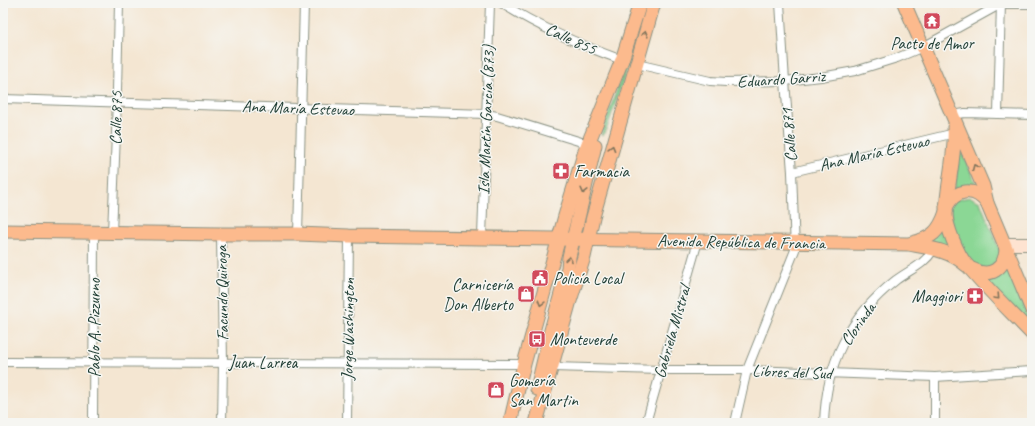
<svg xmlns="http://www.w3.org/2000/svg" width="1035" height="426" font-family="Caveat,sans-serif">
  <style>
    .green { fill: #8bd795; stroke: #558a64 }
    .lines { fill: none; stroke-linecap: round; stroke-linejoin: round }
    .minor-casing { stroke: #8a9283; stroke-width: 10 }
    .secondary-casing { stroke: #8a9283; stroke-width: 14 }
    .primary-casing { stroke: #8a9283; stroke-width: 15 }
    .minor { stroke: #fff; stroke-width: 8 }
    .secondary { stroke: #fee3d1; stroke-width: 12 }
    .primary { stroke: #fcba8d; stroke-width: 13 }
    .oneway { stroke: #82755c }
    .labels { text-anchor: middle; dominant-baseline: central; stroke-width: 3; stroke-linejoin: round; paint-order: stroke }
    .street-label { font-size: 17px; fill: #1f3d34; stroke: #f6f6f2 }
    .poi-label { font-size: 17px; fill: #1f3d34; stroke: #f6f6f2; text-anchor: start }
  </style>
  <rect width="100%" height="100%" fill="#f6f6f2"/>
  <filter id="ink" filterUnits="userSpaceOnUse"><feTurbulence type="fractalNoise" baseFrequency=".025" numOctaves="2"/><feDisplacementMap in="SourceGraphic" scale="8" xChannelSelector="R" yChannelSelector="G"/><feConvolveMatrix kernelMatrix="1 2 1 2 8 2 1 2 1" color-interpolation-filters="sRGB"/></filter>
  <filter id="wash" filterUnits="userSpaceOnUse"><feTurbulence type="fractalNoise" baseFrequency=".012" numOctaves="4" result="noise"/><feDisplacementMap in="SourceGraphic" scale="16" xChannelSelector="R" yChannelSelector="G"/><feGaussianBlur stdDeviation="0.9" result="paint"/><feColorMatrix in="noise" values="0 0 0 0 0 0 0 0 0 0 0 0 0 0 0 0 0 1.4 0 .05"/><feComposite in="paint" operator="in"/></filter>
  <g filter="url(#wash)">
    <rect width="100%" height="100%" fill="#f4e6d2"/>
    <!-- green -->
    <g class="green">
      <path d="M644,3h3l-17,58 -25,72 -3,3 -1,-1 25,-72z"/>
      <path d="M960,148l19,42 -25,4z"/>
      <path d="M970,197l10,5 22,54 -15,14 -20,-10 -14,-30 -3,-24 5,-6z"/>
      <path d="M945,224l13,31 -29,-15z"/>
      <path d="M1007,263l23,58 -3,2 -45,-47z"/>
    </g>
  </g>
  <g filter="url(#ink)">
    <g class="lines">
      <defs>
        <g id="minor">
          <path d="M501,3c38,24 79,42 121,57"/>
          <path d="M637,64l73,17 16,1 59,-1 36,-4 34,-6 42,-13 26,-11 78,-43h31"/>
          <path d="M3,99l484,15 10,2 91,28"/>
          <path d="M998,114l3,-111"/>
          <path d="M952,115l13,-2 67,2"/>
          <path d="M792,172l163,-39"/>
          <path d="M112,233l4,-99 3,-131"/>
          <path d="M221,234l2,128 -1,61"/>
          <path d="M298,234l6,-231"/>
          <path d="M482,237l8,-234"/>
          <path d="M3,362l521,2"/>
          <path d="M552,367l109,3h86l188,7 97,-6"/>
          <path d="M93,423l1,-191"/>
          <path d="M347,423l2,-187"/>
          <path d="M646,423l52,-182"/>
          <path d="M735,423l12,-53 48,-120 -3,-78 -7,-91 -5,-78"/>
          <path d="M824,423c2,-60 25,-106 72,-143 15,-11 28,-15 38,-31"/>
          <path d="M935,423v-46"/>
        </g>
        <path id="secondary" d="M1004,244h28"/>
        <g id="primary">
          <path d="M904,3l79,183 4,17 45,107"/>
          <path d="M954,127c2,29 -7,56 -8,85 -1,12 12,44 21,53 20,24 43,46 65,69"/>
          <path d="M946,207c10,-18 28,-21 41,-4"/>
          <path d="M3,231l218,3h77l51,2 559,8c21,4 42,6 58,21"/>
          <path d="M912,243c20,-5 27,-11 34,-31"/>
          <path d="M972,269c18,10 33,0 34,-20"/>
          <path d="M537,389l13,-55 18,-66 1,-11 26,-112"/>
          <path d="M510,423l14,-59 41,-148 20,-65 37,-91 18,-57"/>
          <path d="M536,423l33,-119 15,-47 9,-40 61,-214"/>
        </g>
      </defs>
      <!-- minor casing -->
      <use href="#minor" class="minor-casing"/>
      <!-- secondary casing -->
      <use href="#secondary" class="secondary-casing"/>
      <!-- primary casing -->
      <use href="#primary" class="primary-casing"/>
      <!-- minor -->
      <use href="#minor" class="minor"/>
      <!-- secondary -->
      <use href="#secondary" class="secondary"/>
      <!-- primary -->
      <use href="#primary" class="primary"/>
    </g>
    <!-- one-way arrows -->
    <defs><path id="oneway-chevron" d="M-2-3.5L2.5 0L-2 3.5" fill="none" stroke-width="1.6" stroke-linecap="round" stroke-linejoin="round"/></defs>
    <g class="oneway">
      <use href="#oneway-chevron" transform="translate(645 34) rotate(-75)"/>
      <use href="#oneway-chevron" transform="translate(612 148) rotate(-74)"/>
      <use href="#oneway-chevron" transform="translate(975 167) rotate(-113)"/>
      <use href="#oneway-chevron" transform="translate(584 191) rotate(104)"/>
      <use href="#oneway-chevron" transform="translate(569 259) rotate(-81)"/>
      <use href="#oneway-chevron" transform="translate(997 297) rotate(47)"/>
      <use href="#oneway-chevron" transform="translate(541 303) rotate(106)"/>
    </g>
  </g>
  <!-- icons -->
  <defs>
    <symbol id="temple-square" viewBox="-11 -11 22 22"><rect x="-9" y="-9" width="18" height="18" rx="4" fill="#d1495b" stroke="#f6f6f2"/><path d="M0-6L5-2H3V0L6.5 2.5H4V6H1.5V3h-3V6H-4V2.5H-6.5L-3 0V-2H-5Z" fill="#fff"/></symbol>
    <symbol id="pharmacy-square" viewBox="-11 -11 22 22"><rect x="-9" y="-9" width="18" height="18" rx="4" fill="#d1495b" stroke="#f6f6f2"/><path d="M-2-6h4v4h4v4h-4v4h-4v-4h-4v-4h4Z" fill="#fff"/></symbol>
    <symbol id="civic-square" viewBox="-11 -11 22 22"><rect x="-9" y="-9" width="18" height="18" rx="4" fill="#d1495b" stroke="#f6f6f2"/><path d="M-.6-6.5H3V-4.5H.6V-3L4-1V1h2V6H-6V1h2V-1L-.6-3ZM-1.2 2.5V6h2.4V2.5Z" fill="#fff"/></symbol>
    <symbol id="shop-square" viewBox="-11 -11 22 22"><rect x="-9" y="-9" width="18" height="18" rx="4" fill="#d1495b" stroke="#f6f6f2"/><path d="M-5-2.5h2.3a2.7 3.5 0 0 1 5.4 0H5L5.5 6h-11ZM-1.5-2.5h3a1.5 2.3 0 0 0-3 0Z" fill="#fff"/></symbol>
    <symbol id="bus-square" viewBox="-11 -11 22 22"><rect x="-9" y="-9" width="18" height="18" rx="4" fill="#d1495b" stroke="#f6f6f2"/><path d="M-5-6H5V4H4V6H2V4H-2V6H-4V4H-5ZM-3.5-4V0h7V-4ZM-3.5 1.2v1.5H-2V1.2ZM2 1.2v1.5H3.5V1.2Z" fill="#fff"/></symbol>
  </defs>
  <g fill-rule="evenodd">
    <use href="#temple-square" x="922" y="11" width="20" height="20"/>
    <use href="#pharmacy-square" x="551" y="161" width="20" height="20"/>
    <use href="#civic-square" x="530" y="268" width="20" height="20"/>
    <use href="#shop-square" x="516" y="284" width="20" height="20"/>
    <use href="#pharmacy-square" x="965" y="286" width="20" height="20"/>
    <use href="#bus-square" x="527" y="329" width="20" height="20"/>
    <use href="#shop-square" x="486" y="380" width="20" height="20"/>
  </g>
  <g class="labels">
    <!-- street labels -->
    <g class="street-label">
      <text transform="translate(571 39) rotate(24)">Calle 855</text>
      <text transform="translate(781 79) rotate(-4)">Eduardo Garriz</text>
      <text transform="translate(298 108) rotate(2)">Ana María Estevao</text>
      <text transform="translate(116 118) rotate(-89)">Calle 875</text>
      <text transform="translate(486 120) rotate(-88)">Isla Martín García (873)</text>
      <text transform="translate(789 135) rotate(-95)">Calle 871</text>
      <text transform="translate(874 153) rotate(-13)">Ana María Estevao</text>
      <text transform="translate(741 242) rotate(1)">Avenida República de Francia</text>
      <text transform="translate(222 293) rotate(-91)">Facundo Quiroga</text>
      <text transform="translate(858 324) rotate(-55)">Clorinda</text>
      <text transform="translate(94 328) rotate(-90)">Pablo A. Pizzurno</text>
      <text transform="translate(348 329) rotate(-89)">Jorge Washington</text>
      <text transform="translate(672 332) rotate(-74)">Gabriela Mistral</text>
      <text x="263" y="362">Juan Larrea</text>
      <text transform="translate(792 372) rotate(2)">Libres del Sud</text>
    </g>
    <!-- poi labels -->
    <g class="poi-label">
      <text x="932" y="43" text-anchor="middle">Pacto de Amor</text>
      <text x="574" y="171">Farmacia</text>
      <text x="553" y="278">Policía Local</text>
      <text x="513" y="284" text-anchor="end">Carnicería<tspan x="513" dy="20">Don Alberto</tspan></text>
      <text x="962" y="296" text-anchor="end">Maggiori</text>
      <text x="550" y="339">Monteverde</text>
      <text x="509" y="380">Gomería<tspan x="509" dy="20">San Martin</tspan></text>
    </g>
  </g>
  <!-- margin -->
  <rect width="1035" height="426" fill="none" stroke="#f6f6f2" stroke-width="16"/>
</svg>
